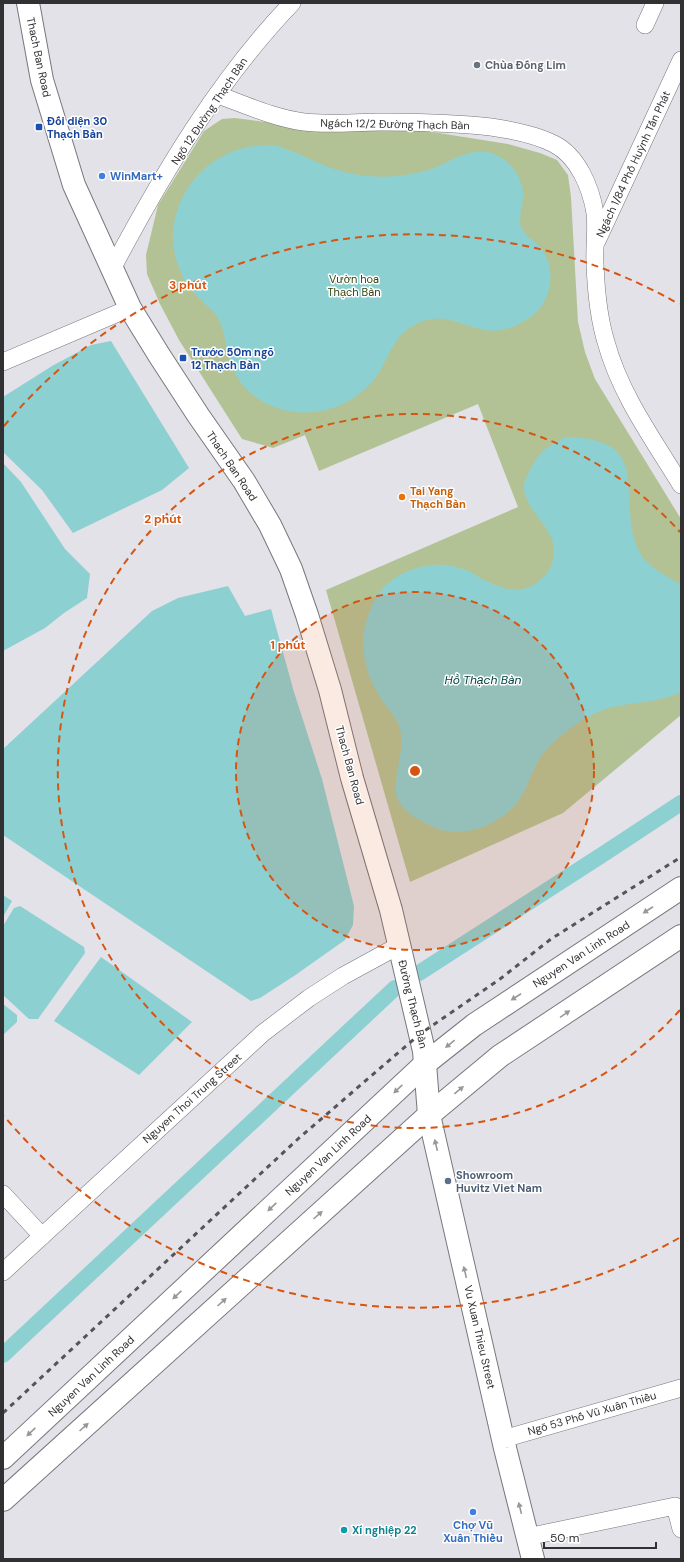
<svg xmlns="http://www.w3.org/2000/svg" width="684" height="1562" font-family="'DM Sans',sans-serif">
  <style>
    .green { fill: #b2c295 }
    .water { fill: #8dd0d1 }
    .lines { fill: none; stroke-linecap: round; stroke-linejoin: round }
    .canal { stroke: #8dd0d1; stroke-width: 16 }
    .minor-casing { stroke: #77777d; stroke-width: 18 }
    .major-casing { stroke: #77777d; stroke-width: 24 }
    .highway-casing { stroke: #77777d; stroke-width: 24 }
    .minor { stroke: #fff; stroke-width: 17 }
    .major { stroke: #fff; stroke-width: 22 }
    .highway { stroke: #fff; stroke-width: 22 }
    .rail { stroke: #555558; stroke-width: 3; stroke-dasharray: 5 5; stroke-linecap: butt }
    .oneway { fill: #989899 }
    .ring { fill: none; stroke: #d65510; stroke-width: 2; stroke-dasharray: 7 5 }
    .worship-dot { fill: #6b7280; stroke: #fff; stroke-width: 1.5 }
    .transit-dot { fill: #1a4fb4; stroke: #fff; stroke-width: 1.5 }
    .shop-dot { fill: #3f7fe0; stroke: #fff; stroke-width: 1.5 }
    .food-dot { fill: #e8710a; stroke: #fff; stroke-width: 1.5 }
    .service-dot { fill: #5c6f8a; stroke: #fff; stroke-width: 1.5 }
    .culture-dot { fill: #0f9aa8; stroke: #fff; stroke-width: 1.5 }
    .labels { text-anchor: middle; dominant-baseline: central; stroke-width: 3; stroke-linejoin: round; paint-order: stroke }
    .street-label { font-size: 11px; fill: #313133; stroke: #fff }
    .worship-label { font-size: 11px; font-weight: bold; fill: #5b616d; stroke: #fff; text-anchor: start }
    .transit-label { font-size: 11px; font-weight: bold; fill: #164399; stroke: #fff; text-anchor: start }
    .shop-label { font-size: 11px; font-weight: bold; fill: #366cbe; stroke: #fff; text-anchor: start }
    .park-label { font-size: 11px; fill: #33420c; stroke: #fff }
    .food-label { font-size: 11px; font-weight: bold; fill: #c56008; stroke: #fff; text-anchor: start }
    .service-label { font-size: 11px; font-weight: bold; fill: #4e5e75; stroke: #fff; text-anchor: start }
    .culture-label { font-size: 11px; font-weight: bold; fill: #0d838f; stroke: #fff; text-anchor: start }
    .water-label { font-size: 12px; font-style: italic; fill: #004142; stroke: #fff }
    .centre { fill: #d65510; stroke: #fff; stroke-width: 2 }
    .ring-label { font-size: 12px; text-anchor: middle; font-weight: bold; fill: #d65510; stroke: #fff; stroke-width: 3; stroke-linejoin: round; paint-order: stroke }
  </style>
  <rect width="100%" height="100%" fill="#e2e2e8"/>
  <!-- green -->
  <path class="green" d="M235,118l89,12 65,-1 37,2 82,13 32,9 17,7 11,15 3,22 7,125 7,30 10,27 86,140v196l-118,98 -153,69 -84,-292 192,-83 -40,-103 -159,67 -14,-36 -32,13 -31,-9 -63,-99 -19,-36 -13,-30 -1,-19 12,-50 46,-74 18,-12z"/>
  <!-- water -->
  <g class="water">
    <path d="M275,145c16,5 30,12 46,19 28,12 60,16 90,10 11,-2 22,-5 32,-10 16,-7 32,-17 51,-10 17,7 30,25 29,43 0,10 -6,22 -1,32 4,8 13,12 19,19 16,21 11,53 -9,68 -15,11 -33,18 -51,13 -29,-6 -43,-20 -73,0 -13,9 -19,26 -27,40 -11,20 -33,36 -55,41 -38,9 -80,-7 -95,-45 -6,-15 -5,-32 -13,-47 -6,-10 -15,-15 -22,-23 -7,-6 -12,-15 -15,-23 -23,-49 7,-106 56,-122 13,-5 25,-4 38,-5z"/>
    <path d="M111,341l78,127 -27,22 -89,43 -31,-43 -39,-38v-55l49,-31 39,-21z"/>
    <path d="M565,437c93,1 49,62 74,114 8,16 28,25 42,34v107c-30,15 -63,7 -93,25 -16,9 -34,23 -46,38 -9,12 -13,29 -21,42 -16,26 -55,43 -85,31 -12,-5 -30,-14 -37,-26 -10,-16 7,-50 1,-73 -2,-10 -11,-19 -17,-27 -20,-30 -27,-63 -11,-96 3,-7 7,-14 12,-19 22,-21 54,-28 82,-17 6,2 11,6 16,9 26,13 45,18 66,-7 3,-4 3,-7 5,-12 8,-29 -26,-45 -29,-71 -1,-7 4,-15 7,-21 10,-18 16,-21 34,-31z"/>
    <path d="M3,463l18,19 44,67 25,25 -3,24 -23,15 -19,15 -42,23z"/>
    <path d="M228,586l17,30 26,-7 23,83 28,87 32,127 -1,19 -8,15 -51,36 -34,22 -9,3 -248,-166v-86l149,-138 26,-13z"/>
    <path d="M3,895l9,6 -9,16z"/>
    <path d="M20,906l64,41 1,6 -47,66h-9l-26,-24v-69l11,-18z"/>
    <path d="M101,957l91,65 -53,53 -85,-54z"/>
    <path d="M3,1004l14,11v7l-14,13z"/>
  </g>
  <g class="lines">
    <!-- canal -->
    <g class="canal">
      <path d="M419,973l186,-120 76,-50"/>
      <path d="M3,1355l392,-367"/>
    </g>
    <defs>
      <g id="minor">
        <path d="M645,25l10,-22"/>
        <path d="M218,95c28,10 56,23 86,27 25,3 51,0 76,0 37,0 74,1 111,5 21,3 44,7 63,17 24,12 37,44 41,69 2,17 -1,34 0,51 1,26 3,52 11,78 14,52 47,97 75,143"/>
        <path d="M597,241l84,-181"/>
        <path d="M112,269c50,-94 106,-189 180,-266"/>
        <path d="M3,362l127,-54"/>
        <path d="M3,1194l39,42"/>
        <path d="M3,1272l260,-239 46,-35 34,-22 55,-30"/>
        <path d="M503,1439l178,-51"/>
        <path d="M527,1537l148,-31 6,23"/>
      </g>
      <path id="major" d="M28,3l14,77 32,105 56,123 29,47 39,60 46,66 26,44 21,44 16,46 23,75 22,88 39,132 33,141 5,64 76,333 28,111"/>
      <g id="highway">
        <path d="M3,1458l423,-395 48,-38 207,-137"/>
        <path d="M3,1500l426,-385 71,-59 181,-120"/>
      </g>
    </defs>
    <!-- minor casing -->
    <use href="#minor" class="minor-casing"/>
    <!-- major casing -->
    <use href="#major" class="major-casing"/>
    <!-- highway casing -->
    <use href="#highway" class="highway-casing"/>
    <!-- minor -->
    <use href="#minor" class="minor"/>
    <!-- major -->
    <use href="#major" class="major"/>
    <!-- highway -->
    <use href="#highway" class="highway"/>
    <!-- rail -->
    <path class="rail" d="M3,1413l296,-275 121,-104 80,-55 51,-40 130,-82"/>
  </g>
  <!-- one-way arrows -->
  <defs><path id="oneway-solid" d="M-6-.8H1V-3.2L6.5 0L1 3.2V.8H-6Z"/></defs>
  <g class="oneway">
    <use href="#oneway-solid" transform="translate(648 910) rotate(147)"/>
    <use href="#oneway-solid" transform="translate(516 997) rotate(147)"/>
    <use href="#oneway-solid" transform="translate(565 1014) rotate(-34)"/>
    <use href="#oneway-solid" transform="translate(450 1044) rotate(141)"/>
    <use href="#oneway-solid" transform="translate(398 1089) rotate(137)"/>
    <use href="#oneway-solid" transform="translate(459 1090) rotate(-39)"/>
    <use href="#oneway-solid" transform="translate(436 1145) rotate(-103)"/>
    <use href="#oneway-solid" transform="translate(272 1207) rotate(137)"/>
    <use href="#oneway-solid" transform="translate(318 1215) rotate(-42)"/>
    <use href="#oneway-solid" transform="translate(465 1272) rotate(-103)"/>
    <use href="#oneway-solid" transform="translate(177 1295) rotate(137)"/>
    <use href="#oneway-solid" transform="translate(222 1302) rotate(-42)"/>
    <use href="#oneway-solid" transform="translate(84 1427) rotate(-42)"/>
    <use href="#oneway-solid" transform="translate(31 1432) rotate(137)"/>
    <use href="#oneway-solid" transform="translate(520 1508) rotate(-104)"/>
  </g>
  <!-- distance rings -->
  <circle cx="415" cy="771" r="179" fill="#d65510" fill-opacity=".12"/>
  <g class="ring">
    <circle cx="415" cy="771" r="179"/>
    <path d="M680 1010A357 357 0 1 1 680 532"/>
    <path d="M679 1238A536 536 0 0 1 4 1116M4 426A536 536 0 0 1 679 304"/>
  </g>
  <!-- markers -->
  <circle class="worship-dot" cx="477" cy="65" r="4"/>
  <g class="transit-dot">
    <rect x="35" y="123" width="8" height="8" rx="2"/>
    <rect x="179" y="354" width="8" height="8" rx="2"/>
  </g>
  <g class="shop-dot">
    <circle cx="102" cy="176" r="4"/>
    <circle cx="473" cy="1512" r="4"/>
  </g>
  <circle class="food-dot" cx="402" cy="497" r="4"/>
  <circle class="service-dot" cx="448" cy="1181" r="4"/>
  <circle class="culture-dot" cx="344" cy="1530" r="4"/>
  <g class="labels">
    <!-- street labels -->
    <g class="street-label">
      <text transform="translate(39 57) rotate(78)">Thach Ban Road</text>
      <text transform="translate(209 111) rotate(-56)">Ngõ 12 Đường Thạch Bàn</text>
      <text transform="translate(395 124) rotate(1)">Ngách 12/2 Đường Thạch Bàn</text>
      <text transform="translate(633 164) rotate(-65)">Ngách 1/84 Phố Huỳnh Tấn Phát</text>
      <text transform="translate(232 466) rotate(56)">Thach Ban Road</text>
      <text transform="translate(350 765) rotate(75)">Thach Ban Road</text>
      <text transform="translate(581 954) rotate(-33)">Nguyen Van Linh Road</text>
      <text transform="translate(413 1004) rotate(76)">Đường Thạch Bàn</text>
      <text transform="translate(192 1098) rotate(-42)">Nguyen Thoi Trung Street</text>
      <text transform="translate(328 1155) rotate(-43)">Nguyen Van Linh Road</text>
      <text transform="translate(480 1337) rotate(77)">Vu Xuan Thieu Street</text>
      <text transform="translate(91 1376) rotate(-43)">Nguyen Van Linh Road</text>
      <text transform="translate(592 1413) rotate(-16)">Ngõ 53 Phố Vũ Xuân Thiều</text>
    </g>
    <!-- worship labels -->
    <g class="worship-label">
      <text x="485" y="65">Chùa Đống Lim</text>
    </g>
    <!-- transit labels -->
    <g class="transit-label">
      <text x="47" y="121">Đối diện 30<tspan x="47" dy="13">Thạch Bàn</tspan></text>
      <text x="191" y="352">Trước 50m ngõ<tspan x="191" dy="13">12 Thạch Bàn</tspan></text>
    </g>
    <!-- shop labels -->
    <g class="shop-label">
      <text x="110" y="176">WinMart+</text>
      <text x="473" y="1525" text-anchor="middle">Chợ Vũ<tspan x="473" dy="13">Xuân Thiều</tspan></text>
    </g>
    <!-- park labels -->
    <g class="park-label">
      <text x="354" y="279">Vườn hoa<tspan x="354" dy="13">Thạch Bàn</tspan></text>
    </g>
    <!-- food labels -->
    <g class="food-label">
      <text x="410" y="491">Tai Yang<tspan x="410" dy="13">Thạch Bàn</tspan></text>
    </g>
    <!-- service labels -->
    <g class="service-label">
      <text x="456" y="1175">Showroom<tspan x="456" dy="13">Huvitz Viet Nam</tspan></text>
    </g>
    <!-- culture labels -->
    <g class="culture-label">
      <text x="352" y="1530">Xí nghiệp 22</text>
    </g>
    <!-- water labels -->
    <g class="water-label">
      <text x="483" y="680">Hồ Thạch Bàn</text>
    </g>
  </g>
  <circle cx="415" cy="771" r="6" class="centre"/>
  <g class="ring-label">
    <text x="188" y="289">3 phút</text>
    <text x="163" y="523">2 phút</text>
    <text x="288" y="649">1 phút</text>
  </g>
  <!-- border -->
  <rect width="684" height="1562" fill="none" stroke="#313133" stroke-width="8"/>
  <!-- scale -->
  <path d="M544 1542v6h112v-6" fill="none" stroke="#313133" stroke-width="2"/>
  <text x="550" y="1542" font-size="12" fill="#313133" stroke="#ffffff" stroke-width="3" paint-order="stroke">50 m</text>
</svg>
